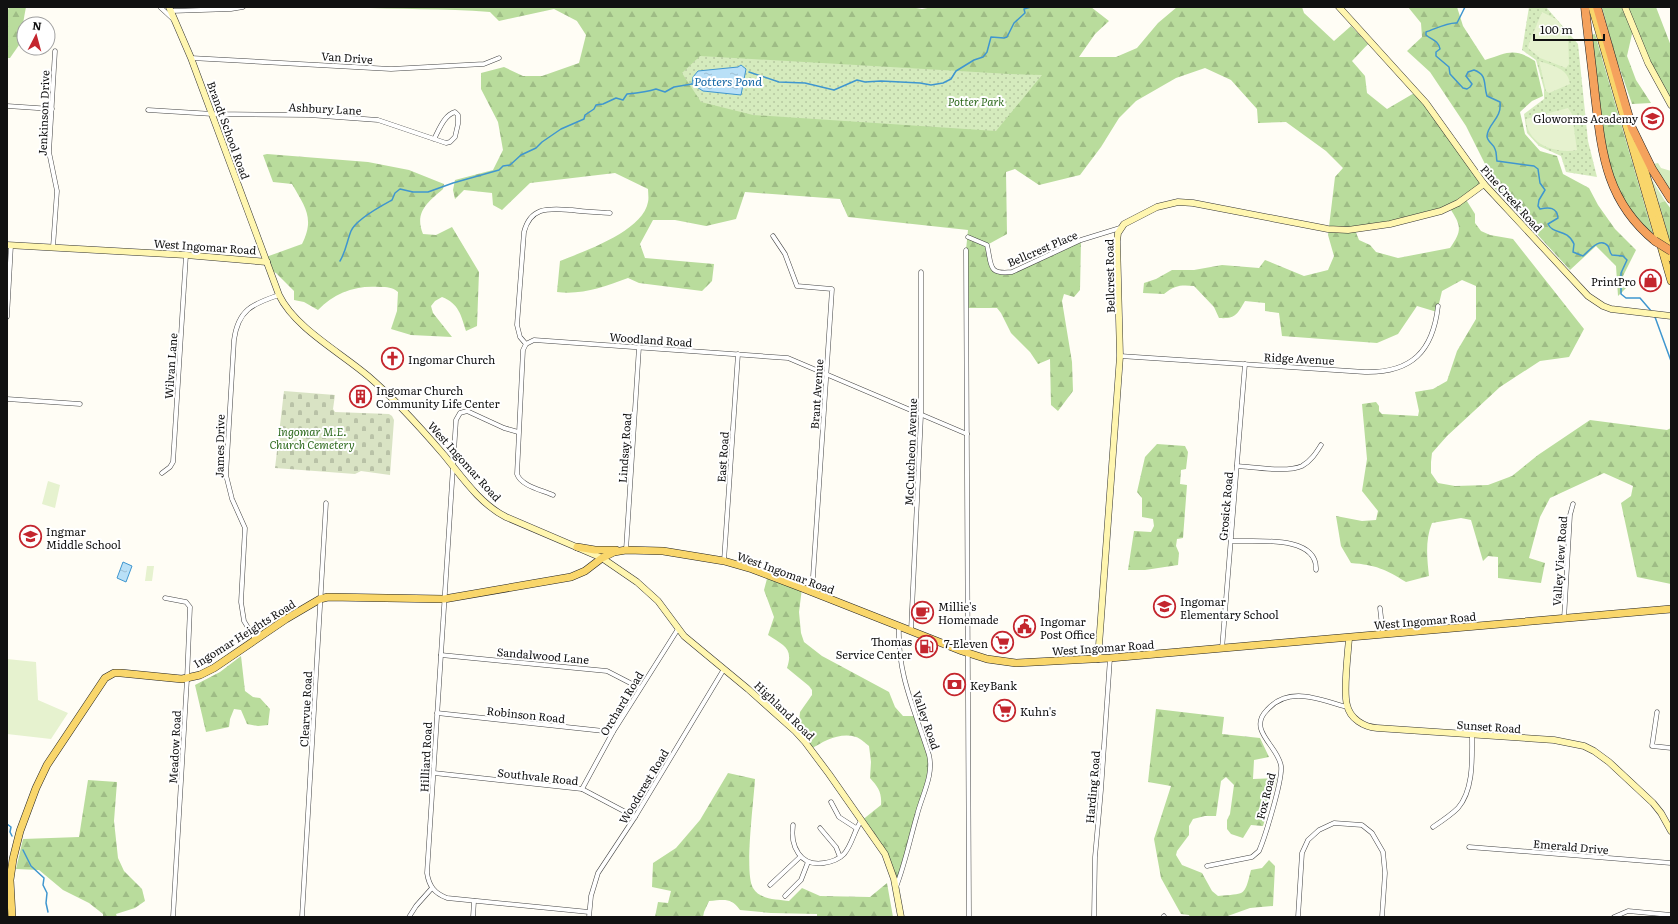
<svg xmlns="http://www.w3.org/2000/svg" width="1678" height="924" font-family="Literata,serif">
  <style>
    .grass { fill: #d5ebbd }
    .forest { fill: url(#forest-firs); fill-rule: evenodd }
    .cemetery { fill: url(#cemetery-stones) }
    .park { fill: url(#park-dots) }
    .pitch { fill: #e6f2cf }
    .water { fill: url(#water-ripples); stroke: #3f96cf }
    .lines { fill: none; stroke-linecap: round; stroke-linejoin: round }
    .stream { stroke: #3f96cf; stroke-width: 1.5 }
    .street-casing { stroke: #444; stroke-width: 5 }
    .secondary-casing { stroke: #333; stroke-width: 7 }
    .primary-casing { stroke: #222; stroke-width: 8 }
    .highway-casing { stroke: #222; stroke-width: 9 }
    .street { stroke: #fff; stroke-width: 4 }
    .secondary { stroke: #fff6b0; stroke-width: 6 }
    .primary { stroke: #f9d66b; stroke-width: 7 }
    .highway { stroke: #f5a25d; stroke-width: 8 }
    .highway-bridge-casing { stroke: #222; stroke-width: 9; stroke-linecap: butt }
    .highway-bridge { stroke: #f5a25d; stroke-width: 8 }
    .labels { text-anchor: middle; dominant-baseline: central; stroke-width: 4; stroke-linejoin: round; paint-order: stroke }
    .street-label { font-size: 11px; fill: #111; stroke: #fff }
    .park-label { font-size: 11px; font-style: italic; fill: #2f6b1f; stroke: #fff }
    .poi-label { font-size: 11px; fill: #111; stroke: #fff; text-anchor: start }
    .water-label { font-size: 12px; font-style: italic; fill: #1768a6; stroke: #fff }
  </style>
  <defs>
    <pattern id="forest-firs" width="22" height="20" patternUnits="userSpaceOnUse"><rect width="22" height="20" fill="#b9dc9c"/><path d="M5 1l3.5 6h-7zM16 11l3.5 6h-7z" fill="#9ebc85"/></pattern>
    <pattern id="cemetery-stones" width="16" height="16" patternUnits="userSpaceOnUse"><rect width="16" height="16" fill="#d9e3c4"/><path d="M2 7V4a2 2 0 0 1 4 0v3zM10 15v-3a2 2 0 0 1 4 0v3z" fill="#b9c2a7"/></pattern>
    <pattern id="park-dots" width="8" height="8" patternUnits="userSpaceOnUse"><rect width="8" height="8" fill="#d5ebbd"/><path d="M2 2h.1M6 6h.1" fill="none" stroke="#b6c8a1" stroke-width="1.8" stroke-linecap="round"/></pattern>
    <pattern id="water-ripples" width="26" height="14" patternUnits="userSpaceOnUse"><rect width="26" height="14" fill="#b9e0f7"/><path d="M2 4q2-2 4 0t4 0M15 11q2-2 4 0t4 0" fill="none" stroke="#9ebfd3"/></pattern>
  </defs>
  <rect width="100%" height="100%" fill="#fffdf5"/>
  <!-- grass -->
  <g class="grass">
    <path d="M1658,163l3,5 10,3v23l-18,-30z"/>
    <path d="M1652,180l13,21 -6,2z"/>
  </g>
  <!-- forest -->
  <g class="forest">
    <path d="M9,7h17l-7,38 -9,13h-3v-45z"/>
    <path d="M352,7h558l12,2 11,-2h158l18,14 -14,13 -16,23h37l21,-9 21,-25 19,-16h125l2,6 30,28 17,-15 17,18 -16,17 13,15 2,17 20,16 29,-17 68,92 -19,14 10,16v9l6,8 9,4 23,4 71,90 -15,28 -29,4 -40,26 -53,49 -15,17 -1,9v11l7,10 17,3 33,-1 24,-9 26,-21 52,-35 77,10 4,-2v156l-34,-7 -16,-74 10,-7 2,-10 -29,-13 -54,25 -10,19 -11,41 16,5 -4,20 -43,-5v-21l-10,-1 -5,5 -12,-41 -10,-2 -29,5c-7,17 -5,35 -3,53l-23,6c-21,-13 -30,-17 -55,-19l-10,-17 -5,-30 26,5 14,-1 2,-9 -16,-20 5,-32 -5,-55 14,-2 3,4v5l3,3 36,2 1,-5 -4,-19 18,-3 14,-8 10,-30 19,-32v-33l-14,-6 -20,11 -5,21 -20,-6 -19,28 -21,9 -95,-7 -3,-23 -14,-2v-8l-20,-2c-8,14 -10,18 -26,17l-5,-11 -20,-21c-13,-1 -19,-1 -30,8l-21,-1 1,-10 12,-4 16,-9h22l28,-5 37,3 6,-8 39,16 24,-6 6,-14 -6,-21 7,-58 8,-9 -17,-17 -40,-29 -28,1 -1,-14 -26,-29 -26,-12 -29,10 -40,23 -17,17 -18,29 -21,28 -41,10 -24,-16 -9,3 1,62 -20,11 7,26 18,1 69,-32 -1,50 -6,7 -10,-3 -2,7 10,61 1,29 -15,20 -7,-6 -1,-46 -12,5 -8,-12 -19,-19 -10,-20 -4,-5h-31v-58l2,-20 -120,-13 -8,-18 -95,-7 -9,27 -30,7 -31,-6h-22l-13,24 5,14 69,6 -2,17 -10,10 -63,-8 -11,-5c-24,9 -46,17 -71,14l3,-31c25,-10 83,-30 88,-59 1,-4 0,-9 0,-13l-33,-16 -85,10 -28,27 -9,-5 -1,-12 -28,-3 -9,9 -2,-9 2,-10 38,-10 10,-20 -5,-28 -17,-33v-16l23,-6 19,9h19l37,-13 7,-28 -9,-14 -23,-12 -55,12 -9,-9c-46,-4 -92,-2 -138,-5zM1449,207c12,18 14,23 1,41l-52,10 -22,-6 -6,-7 -11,-5 -4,-10z"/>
    <path d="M1408,7h49l6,19 22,34c22,-7 29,-13 50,1l8,35 -11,5 -12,11 5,22 15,17 17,5 6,18 26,14 9,17 17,24 21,21 -13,26 4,11 -9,9 -2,-30 -20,-20 -26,24 -83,-90 4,-4 -25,-50 -36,-54 -23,-21 15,-14 -1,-14z"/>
    <path d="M1602,7h54l15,39v59l-35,-71h-4l-5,22 9,24 15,23 -19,1 -17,-49z"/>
    <path d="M1595,34l58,200c-42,-27 -47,-84 -53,-129 -3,-24 -6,-47 -9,-70z"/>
    <path d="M267,154l101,8 41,8 35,14 -1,5c-15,13 -29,23 -20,45l13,1 16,-8 27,45 -2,54 -11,5c-5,-16 -7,-27 -24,-34l-7,4 -4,5 2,7 19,24 -41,-2 -20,-6 6,-18 1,-19c-6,-5 -11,-5 -18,-5 -24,-2 -45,5 -62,23l-14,-8 -10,-2v-9l-18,-18 -6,-3 -4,-13 36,-13c13,-26 3,-37 -10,-60l-19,-2 -10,-27z"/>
    <path d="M1665,201l6,8v36l-12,-42z"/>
    <path d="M1157,444l28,2 3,6 -2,17 -5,1 -1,14 7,1 -4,53 -6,1 -1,7 3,7 -1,12 -33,5h-17l6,-39 17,1 3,-6 -1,-7 -11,-2v-19l-5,-6 8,-35z"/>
    <path d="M768,575l34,13 -3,24 2,21 3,9 18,14 67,36 6,15 8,9h13l15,53 -35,118 -8,-26 -27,-40 20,-16c1,-13 -3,-18 -11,-27l1,-16 -2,-16c-4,-3 -9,-8 -13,-9 -16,-5 -32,4 -45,12l-16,-18 4,-9 1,-10 12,-17v-5l-3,-4 -22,-18c7,-20 -4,-23 -19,-33l6,-18 -10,-27z"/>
    <path d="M241,656l4,35 8,6 7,1 10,11 -2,16 -10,1 -11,-2 -6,-14 -7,-1 -4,10 -1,8 -23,5 -11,-47 25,-13z"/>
    <path d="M1156,709l68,8 -2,17 38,4 9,19 -15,3 -1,19 24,-1 -14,48 -12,-1 -8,13 -12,-4 -4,-5v-9l3,-6 4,-29 -8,-8 -5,4 -5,35h-11l-12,3 -4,7v9l-12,16 -1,4 6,10 20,8 10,18 6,5c27,-3 26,2 33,-26l11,-2 7,-8 6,6 -2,40 -23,2 -25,9h-35l-1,-2 -8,-1 -20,-36 -7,-39 17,-53 -23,-4z"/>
    <path d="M728,773l27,6c-1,20 -11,95 -2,109 7,12 24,11 36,13l13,-13 18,8 50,1 17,-14 6,34h-76v-3l-46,-1 -31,-3c-9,-13 -16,-10 -31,-9l-5,11 -1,5h-48l3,-15 10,1 3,-12 -19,-4 1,-24 23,-15 24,-28z"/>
    <path d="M88,780l29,2 -3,39 4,37 6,13 18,18 3,12 -10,7 -19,6 1,3h-14v-3l-14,-11 -26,-13 -24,-20 -23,-1 7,-30 56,-2z"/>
  </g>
  <!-- cemetery -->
  <path class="cemetery" d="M284,391l51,4 -2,14 2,3 54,2 3,2 2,4 -4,55 -29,-4 -6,3 -80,-6z"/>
  <!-- park -->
  <g class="park">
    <path d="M1529,7h17l32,37 10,97 9,36 -31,-5 -5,-16 -22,-10 -12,-13 -3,-19 20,-15v-10l-8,-29 -14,-10z"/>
    <path d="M700,56l310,18 32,1 -46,56 -243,-16 -52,-13 -19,-29z"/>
  </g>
  <!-- pitch -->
  <g class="pitch">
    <path d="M1542,12l14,7 12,15 1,30 -3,4 -26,-10 -12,-10 1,-5z"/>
    <path d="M1539,61c14,5 29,7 31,23l-21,9 -3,-2z"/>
    <path d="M1568,108l4,6 5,36c-21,4 -50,-5 -51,-31z"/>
    <path d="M48,481l12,4 -5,23 -13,-4z"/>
    <path d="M147,566h7l-2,15h-7z"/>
    <path d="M7,659l29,3 2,38 30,13 -17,26 -44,-5z"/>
  </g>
  <!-- water -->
  <g class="water">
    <path d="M741,65l5,4 -5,26 -38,-4 -11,-7 1,-7 5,-6 40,-4z"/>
    <path d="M123,562l9,4 -6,16 -9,-4z"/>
  </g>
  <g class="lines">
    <!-- stream -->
    <g class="stream">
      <path d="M1465,7l-8,16c-9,-1 -22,6 -31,9v3c6,5 12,5 14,14l-4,3v4l13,11 1,7 13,14 4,1 3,-2 2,-3 -6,-8 2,-4 6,-2c14,5 9,14 13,26l13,6c2,17 -12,21 -13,34 0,6 7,8 8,13 2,4 1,8 2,12l37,5 4,3 2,14 5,7 -6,10 -1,6 2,3c9,-2 17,-2 18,9l-10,6c5,11 19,4 26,20l-1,8 10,4c6,-5 17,-20 25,-10 2,3 1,6 4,9l11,1 4,4 -6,13v21l5,4h14l12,14"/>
      <path d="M749,72l30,10 26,1 29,7 23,-10 8,2 16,-1 39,2 11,2 12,-2 8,-4 5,-8 18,-11 9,-3 4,-5 4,-15 13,1 3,-1 7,-14 11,-10 -1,-4 7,-2"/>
      <path d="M340,261c6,-10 7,-20 11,-30 5,-12 30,-25 41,-31l3,-7 5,-4 13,3h15l25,-9 46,-13 4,-4 7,-1 11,-10 15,-7 6,-6 19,-13 23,-10 1,-4 9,-6 2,-4 7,-1 13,-6 7,2 4,-6c10,-1 20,-2 29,-5l9,3 9,-5 18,-3"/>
      <path d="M1655,317l16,44"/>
      <path d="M7,824l4,3 -1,5 2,4"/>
      <path d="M23,850l8,16 13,12 -1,7 4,8 -1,10 2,9"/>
    </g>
    <defs>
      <g id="street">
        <path d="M160,7l13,12"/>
        <path d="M171,11l60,-2 12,-2"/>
        <path d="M191,58l200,11 93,-5 15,-6"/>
        <path d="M7,106l45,3"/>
        <path d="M148,110l65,4 96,1 69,5 68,23 4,-1 5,-5 3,-13v-9l-3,-3c-11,3 -16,18 -21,27"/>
        <path d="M773,236l12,18 12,32 35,3 -20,303"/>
        <path d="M968,237l19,8c5,20 0,30 25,27l69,-32 39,-12"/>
        <path d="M53,247l4,-56 -8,-39 6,-101"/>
        <path d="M966,250l3,667"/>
        <path d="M7,317l4,-72"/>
        <path d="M526,344l-6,-7 -3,-12 7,-93c7,-27 27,-23 48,-22 13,2 26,2 38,3"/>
        <path d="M1120,356l245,16c47,1 68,-21 73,-66"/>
        <path d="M7,399l73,5"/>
        <path d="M518,432l-14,-4 -37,-17 -7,2 -4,7 -29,453c2,13 7,20 20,25l142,14"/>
        <path d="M1237,466c17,1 50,7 65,0 9,-5 14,-13 19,-21"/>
        <path d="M162,473l8,-6 3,-5 13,-207"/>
        <path d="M553,495c-11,-5 -32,-9 -36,-21l6,-124 3,-6 8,-4 254,18 179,76"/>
        <path d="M1231,541c23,1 87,-7 85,29"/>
        <path d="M626,550l13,-203"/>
        <path d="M724,561l14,-207"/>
        <path d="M165,598l21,4 4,5 -3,72 -14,238"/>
        <path d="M1380,608l3,27"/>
        <path d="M1564,619l6,-104 3,-11"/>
        <path d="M911,631l10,-216v-143"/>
        <path d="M255,639l-11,-18 -3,-19 4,-74 -13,-29 -6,-24 8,-135c4,-30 18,-36 45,-45"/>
        <path d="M1222,649l23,-285"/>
        <path d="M441,655l166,16 33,17"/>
        <path d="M1657,712l-5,34 19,2"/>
        <path d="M437,713l176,19"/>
        <path d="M434,773l148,16 53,28"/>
        <path d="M582,789l31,-57 65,-103"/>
        <path d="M831,802l8,15 17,11"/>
        <path d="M793,825c-3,21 7,42 31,38 7,-1 15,-4 20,-9 8,-9 10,-23 17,-33"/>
        <path d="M1433,827c9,-6 18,-12 25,-19 16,-19 14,-50 14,-73"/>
        <path d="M820,828l16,19 4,10"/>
        <path d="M1469,847l202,16"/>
        <path d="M1207,866l45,-9 7,-6c6,-14 24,-72 22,-85 -2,-14 -16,-24 -20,-37 -2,-7 1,-14 6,-19 22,-25 53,-10 80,-3"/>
        <path d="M770,885l30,-28"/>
        <path d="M896,887c9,-23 14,-48 21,-72 5,-20 17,-40 12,-60 -14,-45 -32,-80 -30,-129"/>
        <path d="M785,896l16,-16 7,-18"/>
        <path d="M302,917l24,-414"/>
        <path d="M409,917l7,-11 16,-18"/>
        <path d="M473,917l1,-16"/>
        <path d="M589,917l2,-21 7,-23 37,-56 89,-148"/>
        <path d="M1094,917l1,-60 6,-67 9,-132"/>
        <path d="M1163,917l1,-1"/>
        <path d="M1298,917l4,-64 6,-13 11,-10 15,-7 28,2 10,8 11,19 2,21 -3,44"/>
        <path d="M1614,917l14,-6 43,4"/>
      </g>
      <g id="secondary">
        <path d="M169,7l22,51 88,237c16,33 61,57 89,81 28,24 52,51 76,79 18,22 36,49 62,62l96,41 35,24 21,19 26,35 64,53 47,42 10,11 24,32 56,80 9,25 7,38"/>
        <path d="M1339,7l87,96 58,81 104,112 15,10 8,3 60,7"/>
        <path d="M1625,7l23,56 23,42"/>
        <path d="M7,245l179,10 81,7"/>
        <path d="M1349,638c-1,16 -6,53 -2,67 3,14 17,22 30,23l177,12 30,6 10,5 15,11 44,41 8,10 10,18"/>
        <path d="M1098,659l22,-303 -3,-115 1,-8 6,-9 33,-17 21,-5 15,1 135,26 20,1 42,-6 51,-13 17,-8 26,-19"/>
      </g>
      <g id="primary">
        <path d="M1592,7l79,274"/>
        <path d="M1637,144l34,114"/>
        <path d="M577,547l18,3h21"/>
        <path d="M12,917l-2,-37 3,-21 7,-28 16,-43 11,-23 58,-87 9,-5h7l61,6 18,-4 14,-7 72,-49 34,-20 8,-2 116,2 127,-22 14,-6 17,-13 12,-6 12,-2 37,1 61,10 28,8 50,19 160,63 25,8 29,4 94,-5 561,-49"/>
      </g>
      <g id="highway">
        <path d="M1585,7c3,30 7,59 10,88 7,59 11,106 60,146"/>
        <path d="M1597,7l35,121 20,41 19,30"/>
      </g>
    </defs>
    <!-- street casing -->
    <use href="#street" class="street-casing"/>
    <!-- secondary casing -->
    <use href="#secondary" class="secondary-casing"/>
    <!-- primary casing -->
    <use href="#primary" class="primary-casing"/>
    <!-- highway casing -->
    <use href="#highway" class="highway-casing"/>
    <!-- street -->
    <use href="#street" class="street"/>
    <!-- secondary -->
    <use href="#secondary" class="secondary"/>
    <!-- primary -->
    <use href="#primary" class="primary"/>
    <!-- highway -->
    <use href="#highway" class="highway"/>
    <defs>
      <path id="highway-bridge" d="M1655,241l16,10"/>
    </defs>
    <!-- highway-bridge casing -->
    <use href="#highway-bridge" class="highway-bridge-casing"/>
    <!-- highway-bridge -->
    <use href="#highway-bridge" class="highway-bridge"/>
  </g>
  <!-- icons -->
  <defs>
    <symbol id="school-ring" viewBox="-11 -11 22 22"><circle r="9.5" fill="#fff" stroke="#c4262e" stroke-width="1.5"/><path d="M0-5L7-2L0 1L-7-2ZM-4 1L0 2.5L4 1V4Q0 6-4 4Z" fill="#c4262e"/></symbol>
    <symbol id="shop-ring" viewBox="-11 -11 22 22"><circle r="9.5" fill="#fff" stroke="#c4262e" stroke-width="1.5"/><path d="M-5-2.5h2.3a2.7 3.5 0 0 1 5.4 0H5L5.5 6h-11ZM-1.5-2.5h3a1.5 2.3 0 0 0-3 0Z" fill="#c4262e"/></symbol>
    <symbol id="church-ring" viewBox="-11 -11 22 22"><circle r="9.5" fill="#fff" stroke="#c4262e" stroke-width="1.5"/><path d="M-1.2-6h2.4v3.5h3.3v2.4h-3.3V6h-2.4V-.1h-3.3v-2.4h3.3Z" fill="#c4262e"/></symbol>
    <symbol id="building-ring" viewBox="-11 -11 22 22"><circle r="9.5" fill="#fff" stroke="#c4262e" stroke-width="1.5"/><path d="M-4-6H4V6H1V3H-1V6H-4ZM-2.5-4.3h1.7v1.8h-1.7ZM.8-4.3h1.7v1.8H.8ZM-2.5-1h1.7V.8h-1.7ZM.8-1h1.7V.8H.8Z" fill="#c4262e"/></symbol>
    <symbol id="cafe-ring" viewBox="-11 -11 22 22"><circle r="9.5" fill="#fff" stroke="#c4262e" stroke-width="1.5"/><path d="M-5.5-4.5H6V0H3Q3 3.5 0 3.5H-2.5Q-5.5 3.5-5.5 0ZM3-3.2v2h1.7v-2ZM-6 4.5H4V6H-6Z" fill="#c4262e"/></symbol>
    <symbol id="civic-ring" viewBox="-11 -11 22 22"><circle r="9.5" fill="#fff" stroke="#c4262e" stroke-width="1.5"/><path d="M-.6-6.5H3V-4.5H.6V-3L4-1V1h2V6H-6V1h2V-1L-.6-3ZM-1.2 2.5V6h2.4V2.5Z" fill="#c4262e"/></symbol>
    <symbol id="supermarket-ring" viewBox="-11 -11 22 22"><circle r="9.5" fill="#fff" stroke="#c4262e" stroke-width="1.5"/><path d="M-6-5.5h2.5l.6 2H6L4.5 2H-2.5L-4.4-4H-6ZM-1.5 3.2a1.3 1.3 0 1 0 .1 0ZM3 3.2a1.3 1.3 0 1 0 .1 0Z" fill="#c4262e"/></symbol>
    <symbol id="fuel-ring" viewBox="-11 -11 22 22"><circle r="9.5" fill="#fff" stroke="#c4262e" stroke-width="1.5"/><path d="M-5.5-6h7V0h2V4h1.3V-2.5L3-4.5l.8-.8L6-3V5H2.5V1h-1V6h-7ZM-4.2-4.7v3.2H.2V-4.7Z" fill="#c4262e"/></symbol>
    <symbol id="bank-ring" viewBox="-11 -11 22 22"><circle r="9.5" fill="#fff" stroke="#c4262e" stroke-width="1.5"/><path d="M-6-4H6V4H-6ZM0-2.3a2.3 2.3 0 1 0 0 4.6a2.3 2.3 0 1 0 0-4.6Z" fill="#c4262e"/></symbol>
  </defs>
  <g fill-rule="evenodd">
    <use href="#school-ring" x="1640" y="106" width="25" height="25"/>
    <use href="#shop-ring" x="1638" y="268" width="25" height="25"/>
    <use href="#church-ring" x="380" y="346" width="25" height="25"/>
    <use href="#building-ring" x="348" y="384" width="25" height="25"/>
    <use href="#school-ring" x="18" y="524" width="25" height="25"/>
    <use href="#school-ring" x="1152" y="594" width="25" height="25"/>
    <use href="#cafe-ring" x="910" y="600" width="25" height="25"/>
    <use href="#civic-ring" x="1012" y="614" width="25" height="25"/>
    <use href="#supermarket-ring" x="990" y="630" width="25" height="25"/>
    <use href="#fuel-ring" x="914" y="634" width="25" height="25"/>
    <use href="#bank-ring" x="942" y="672" width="25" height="25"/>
    <use href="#supermarket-ring" x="992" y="698" width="25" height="25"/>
  </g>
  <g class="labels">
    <!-- street labels -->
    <g class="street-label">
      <text transform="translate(347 57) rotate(4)">Van Drive</text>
      <text transform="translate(325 108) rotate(3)">Ashbury Lane</text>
      <text transform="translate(43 113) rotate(-88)">Jenkinson Drive</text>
      <text transform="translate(229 130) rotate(70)">Brandt School Road</text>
      <text transform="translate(1512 198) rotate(48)">Pine Creek Road</text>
      <text transform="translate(205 246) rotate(4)">West Ingomar Road</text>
      <text transform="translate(1042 248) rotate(-23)">Bellcrest Place</text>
      <text transform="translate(1109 276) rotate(-91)">Bellcrest Road</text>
      <text transform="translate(651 339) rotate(4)">Woodland Road</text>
      <text transform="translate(1299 358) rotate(3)">Ridge Avenue</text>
      <text transform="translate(170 366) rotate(-86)">Wilvan Lane</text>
      <text transform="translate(816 394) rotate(-86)">Brant Avenue</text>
      <text transform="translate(219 446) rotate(-89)">James Drive</text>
      <text transform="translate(624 448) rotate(-86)">Lindsay Road</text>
      <text transform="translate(910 452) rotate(-88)">McCutcheon Avenue</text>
      <text transform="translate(722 457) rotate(-86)">East Road</text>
      <text transform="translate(465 461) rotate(48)">West Ingomar Road</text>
      <text transform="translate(1225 506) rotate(-85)">Grosick Road</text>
      <text transform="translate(1559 561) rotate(-86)">Valley View Road</text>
      <text transform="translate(786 572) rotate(20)">West Ingomar Road</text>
      <text transform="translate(1425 620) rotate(-5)">West Ingomar Road</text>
      <text transform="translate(244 633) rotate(-32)">Ingomar Heights Road</text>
      <text transform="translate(1103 647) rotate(-4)">West Ingomar Road</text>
      <text transform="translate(543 655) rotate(5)">Sandalwood Lane</text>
      <text transform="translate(621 703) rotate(-59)">Orchard Road</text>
      <text transform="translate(305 709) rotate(-87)">Clearvue Road</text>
      <text transform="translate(785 710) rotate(44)">Highland Road</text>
      <text transform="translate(526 714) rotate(6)">Robinson Road</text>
      <text transform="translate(927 720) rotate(71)">Valley Road</text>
      <text transform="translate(1489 726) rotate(4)">Sunset Road</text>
      <text transform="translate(174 747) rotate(-87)">Meadow Road</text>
      <text transform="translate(425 757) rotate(-87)">Hilliard Road</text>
      <text transform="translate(538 776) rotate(6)">Southvale Road</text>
      <text transform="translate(643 786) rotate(-59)">Woodcrest Road</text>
      <text transform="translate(1092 787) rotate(-85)">Harding Road</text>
      <text transform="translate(1265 796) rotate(-76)">Fox Road</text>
      <text transform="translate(1571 846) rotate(5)">Emerald Drive</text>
    </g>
    <!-- park labels -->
    <g class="park-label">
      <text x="976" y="101">Potter Park</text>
      <text x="312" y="431">Ingomar M.E.<tspan x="312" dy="13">Church Cemetery</tspan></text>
    </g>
    <!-- poi labels -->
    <g class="poi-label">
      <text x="1638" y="118" text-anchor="end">Gloworms Academy</text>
      <text x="1636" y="281" text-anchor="end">PrintPro</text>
      <text x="408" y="359">Ingomar Church</text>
      <text x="376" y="390">Ingomar Church<tspan x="376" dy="13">Community Life Center</tspan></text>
      <text x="46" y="531">Ingmar<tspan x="46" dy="13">Middle School</tspan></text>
      <text x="1180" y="601">Ingomar<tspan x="1180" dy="13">Elementary School</tspan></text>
      <text x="938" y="606">Millie's<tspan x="938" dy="13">Homemade</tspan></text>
      <text x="1040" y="621">Ingomar<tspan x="1040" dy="13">Post Office</tspan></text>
      <text x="912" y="641" text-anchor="end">Thomas<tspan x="912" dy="13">Service Center</tspan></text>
      <text x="988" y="643" text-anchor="end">7-Eleven</text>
      <text x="970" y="685">KeyBank</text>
      <text x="1020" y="711">Kuhn's</text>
    </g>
    <!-- water labels -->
    <g class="water-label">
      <text x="728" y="81">Potters Pond</text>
    </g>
  </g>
  <!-- border -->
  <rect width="1678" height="924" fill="none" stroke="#111111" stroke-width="16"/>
  <!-- north arrow -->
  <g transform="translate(36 36) rotate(6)"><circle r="19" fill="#ffffff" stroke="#a0a0a0"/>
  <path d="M0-3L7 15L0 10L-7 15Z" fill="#c4262e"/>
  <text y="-6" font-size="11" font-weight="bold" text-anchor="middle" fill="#111111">N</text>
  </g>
  <!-- scale -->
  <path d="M1534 34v6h70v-6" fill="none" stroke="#111111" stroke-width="2"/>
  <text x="1540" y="34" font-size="12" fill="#111111" stroke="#ffffff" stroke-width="3" paint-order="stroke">100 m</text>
</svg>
